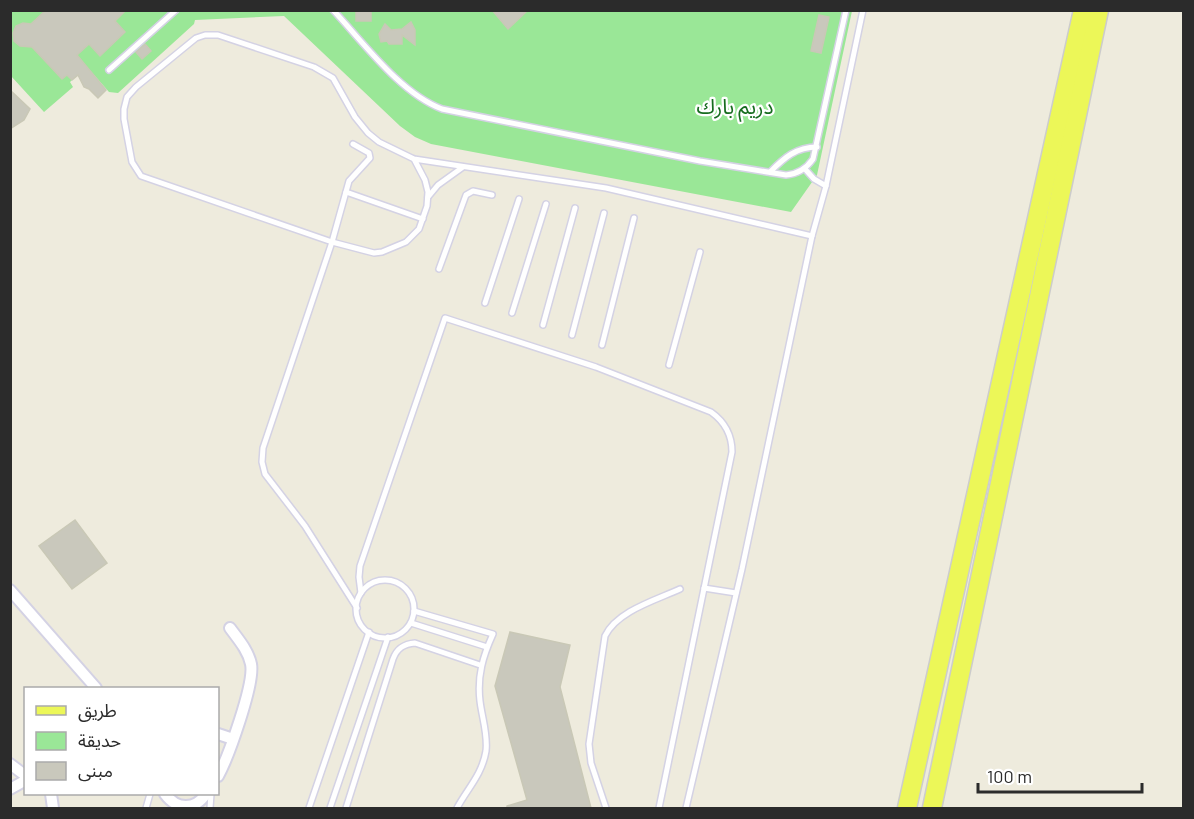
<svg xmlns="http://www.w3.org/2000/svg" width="1194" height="819" font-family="Barlow,'Noto Sans Arabic',sans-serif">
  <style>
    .green { fill: #9ae797 }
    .building { fill: #c9c8bc; stroke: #c9c8b6; stroke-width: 1.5 }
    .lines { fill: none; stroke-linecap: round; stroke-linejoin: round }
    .lane-casing { stroke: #d4d2e4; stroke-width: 8 }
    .street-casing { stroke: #d4d2e4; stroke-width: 14 }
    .primary-casing { stroke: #ccc; stroke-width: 21 }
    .lane { stroke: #fff; stroke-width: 5 }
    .street { stroke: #fff; stroke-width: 10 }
    .primary { stroke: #ecf758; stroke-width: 18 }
    .labels { text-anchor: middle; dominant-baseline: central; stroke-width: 4.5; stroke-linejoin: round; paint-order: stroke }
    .park-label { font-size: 21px; fill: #176c1f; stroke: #fff }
  </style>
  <rect width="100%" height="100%" fill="#eeebdd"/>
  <!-- green -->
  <path class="green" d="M11,11h841l-35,164 -26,37 -360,-68 -16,-7 -15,-11 -116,-110 -89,4 -1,4 -76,69 -9,-1 -22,-25 -17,15 3,5 -29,25 -33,-36z"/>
  <!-- building -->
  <g class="building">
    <path d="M46,10h80l-11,11 10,11 -25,24 -11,-12 -12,11 29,35 -8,8 -9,-9 -5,-2 -6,-12 -6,5 -5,-5 -5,4 -30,-32 -12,-1 -6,-5 -1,-8 3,-7 7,-3 8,1z"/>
    <path d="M492,10h36l-20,19z"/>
    <rect x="356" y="11" width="15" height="10"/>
    <path d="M819,15l10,2 -8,36 -10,-2z"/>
    <path d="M411,22l4,8v15l-13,-10v9h-13l-2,-3 -6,1 -2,-8 6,-10 6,6 11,-1z"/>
    <path d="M145,44l6,7 -9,8 -6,-7z"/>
    <path d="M10,90l20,19 -6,11 -14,9z"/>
    <path d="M75,520l32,43 -35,26 -33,-43z"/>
    <path d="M510,632l60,13 -10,42 31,121h-84v-2l20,-6 -32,-114z"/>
  </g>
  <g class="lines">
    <defs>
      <g id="lane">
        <path d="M333,10c31,33 67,83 109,99l258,52 86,14c12,-1 20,-6 27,-16l33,-149"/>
        <path d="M109,70l67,-60"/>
        <path d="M353,144l16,9 1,5 -21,23 -17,61 -69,206 -1,14 3,12 40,52 52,82"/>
        <path d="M414,159l11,21 3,12 -1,14 -8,23 -13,13 -24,10 -8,1 -42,-11 -191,-66 -9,-14 -8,-43v-10l3,-12 9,-10 60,-49 9,-3h13l96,32 19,11 22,39 13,16 11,9 35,17 192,29 206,48"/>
        <path d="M805,169l9,10 12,7"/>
        <path d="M770,172c14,-14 26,-25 47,-25"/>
        <path d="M346,192l77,27"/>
        <path d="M428,197l10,-12 25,-18"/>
        <path d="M439,269l27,-74 7,-4 19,4"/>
        <path d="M485,303l34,-104"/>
        <path d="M512,313l34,-109"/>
        <path d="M543,325l32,-117"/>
        <path d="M572,335l32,-122"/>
        <path d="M602,345l32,-127"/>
        <path d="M669,365l31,-113"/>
        <circle cx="385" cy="609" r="29"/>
        <path d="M704,588l32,5"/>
        <path d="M361,593l-2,-16 1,-11 85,-248 151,49 115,45c14,10 21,23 21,40l-73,356"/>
        <path d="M414,611l79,23c-10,22 -16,42 -13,67 2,17 8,33 6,50 -4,24 -19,38 -29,57"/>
        <path d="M411,623l76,24"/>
        <path d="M146,808l4,-14"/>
        <path d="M210,808l1,-14"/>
        <path d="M309,808l60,-176"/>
        <path d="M330,808l58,-171"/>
        <path d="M346,808l47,-149c4,-11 11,-15 22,-16l65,22"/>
        <path d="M606,808l-15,-45 -2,-19 16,-108c12,-25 51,-36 75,-47"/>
        <path d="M686,808l56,-239 70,-333 14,-50 37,-176"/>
      </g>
      <g id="street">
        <path d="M10,590l86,98"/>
        <path d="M218,734l15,5"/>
        <path d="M10,764l16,12"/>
        <path d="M218,776c10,-18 37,-93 33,-112 -3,-14 -13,-25 -21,-36"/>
        <path d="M10,789l16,-9"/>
        <path d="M51,794l2,14"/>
        <path d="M165,794c12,16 30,16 41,0"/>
      </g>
      <g id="primary">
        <path d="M907,808l176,-798"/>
        <path d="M932,808l167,-798"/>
      </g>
    </defs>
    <!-- lane casing -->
    <use href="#lane" class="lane-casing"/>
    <!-- street casing -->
    <use href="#street" class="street-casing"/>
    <!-- primary casing -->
    <use href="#primary" class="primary-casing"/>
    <!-- lane -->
    <use href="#lane" class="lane"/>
    <!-- street -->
    <use href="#street" class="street"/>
    <!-- primary -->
    <use href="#primary" class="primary"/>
  </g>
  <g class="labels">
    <!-- park labels -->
    <g class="park-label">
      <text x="735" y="105">دريم بارك</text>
    </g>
  </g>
  <!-- border -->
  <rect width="1194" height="819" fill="none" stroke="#2b2b2b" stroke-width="24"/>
  <!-- legend -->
  <rect x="24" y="687" width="195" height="108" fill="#ffffff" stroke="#aaaaaa" stroke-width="1.5"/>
  <rect x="36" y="706" width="30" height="9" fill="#ecf758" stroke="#aaaaaa" stroke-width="1.5"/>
  <text x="78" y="717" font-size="18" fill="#2b2b2b">طريق</text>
  <rect x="36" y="732" width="30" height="18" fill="#9ae797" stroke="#aaaaaa" stroke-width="1.5"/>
  <text x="78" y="747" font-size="18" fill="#2b2b2b">حديقة</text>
  <rect x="36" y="762" width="30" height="18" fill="#c9c8bc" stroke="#aaaaaa" stroke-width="1.5"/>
  <text x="78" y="777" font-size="18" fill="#2b2b2b">مبنى</text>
  <!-- scale -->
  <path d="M978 783v9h164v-9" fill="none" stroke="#2b2b2b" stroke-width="3"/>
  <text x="987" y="783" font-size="18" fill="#2b2b2b" stroke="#ffffff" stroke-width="4.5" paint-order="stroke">100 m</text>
</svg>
